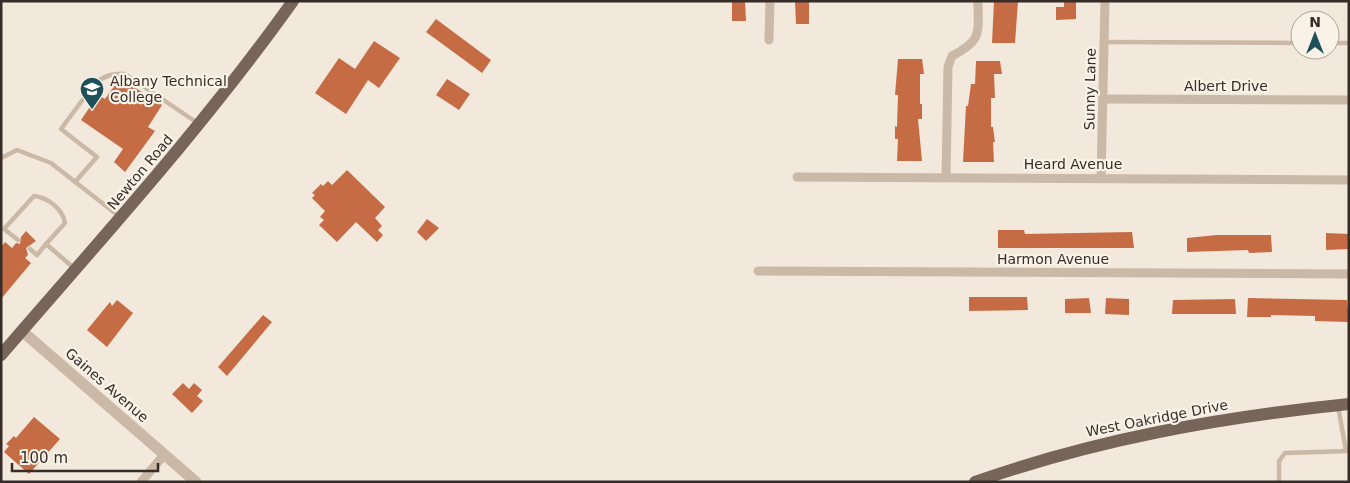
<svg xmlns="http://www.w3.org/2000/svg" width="1350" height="483" font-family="'DejaVu Sans',sans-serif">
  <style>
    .building { fill: #c66c45 }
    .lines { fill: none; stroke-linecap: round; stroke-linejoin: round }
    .service { stroke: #cab9a7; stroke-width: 4.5 }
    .minor { stroke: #cab9a7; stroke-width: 9 }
    .tertiary { stroke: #cab9a7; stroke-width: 11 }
    .primary { stroke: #786559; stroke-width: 12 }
    .labels { text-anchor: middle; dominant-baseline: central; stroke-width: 4.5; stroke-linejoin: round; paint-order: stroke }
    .poi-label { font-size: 14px; fill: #362d28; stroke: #f9f2e7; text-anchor: start }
    .street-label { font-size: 14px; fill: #362d28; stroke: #f9f2e7 }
  </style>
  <rect width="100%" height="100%" fill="#f2e8db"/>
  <!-- building -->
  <g class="building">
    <path d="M732,1h13l1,20h-14z"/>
    <path d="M795,1h14v23h-13z"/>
    <path d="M994,1h24l-3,42h-23z"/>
    <path d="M1064,1h12v18l-20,1v-13h8z"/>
    <path d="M436,19l55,41 -9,13 -56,-41z"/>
    <path d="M374,41l26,17 -21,30 -11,-8 -22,34 -31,-21 24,-35 16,11z"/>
    <path d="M898,59h24l2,15h-4v30h2v15h-4l4,42h-25l1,-22h-3v-13l2,1 1,-32h-3z"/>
    <path d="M976,61h24l2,13h-8l1,24h-4v29h2l2,15h-2l1,20h-31l3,-56h2l3,-22h4z"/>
    <path d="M120,78l42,27 -14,22 7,4 -30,41 -11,-10 9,-13 -42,-29 17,-25 7,4z"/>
    <path d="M447,79l23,15 -11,16 -23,-15z"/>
    <path d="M347,170l38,37 -10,11 7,8 -4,4 5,5 -6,7 -21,-20 -19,20 -18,-17 5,-5 -4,-3 5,-6 -13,-13 3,-3 -3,-2 9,-9 2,2 5,-5 4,4z"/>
    <path d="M427,219l12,9 -13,13 -9,-9z"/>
    <path d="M998,230h26l1,4 107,-2 2,16h-136z"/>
    <path d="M26,231l10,10 -10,7 2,7 -3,3 6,5 -30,36v-52l4,-5 7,6 4,-5 4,1 1,-7z"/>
    <path d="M1326,233l23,1v15l-23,1z"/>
    <path d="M1217,235h54l1,17 -23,1 -1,-3 -61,2v-14z"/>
    <path d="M969,297h58l1,13 -59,1z"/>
    <path d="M1089,298l2,15h-26v-14z"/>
    <path d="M1106,298l23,1v16l-24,-1z"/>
    <path d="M1248,298l99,2 2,22 -34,-1v-5l-44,-1v2h-24z"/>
    <path d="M1235,299l1,15h-64l1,-14z"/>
    <path d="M117,300l16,13 -26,34 -20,-17 23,-28 2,4z"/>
    <path d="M263,315l9,7 -45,54 -9,-9z"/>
    <path d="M183,383l6,6 5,-6 8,7 -5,6 6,5 -11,12 -20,-19z"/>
    <path d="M34,417l26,22 -31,35 -25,-22 5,-6 -3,-2 8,-8 2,2z"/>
  </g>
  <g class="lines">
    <!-- service -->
    <g class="service">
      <path d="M1104,42l196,1"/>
      <path d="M1330,43h19"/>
      <path d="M1,158l16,-8 34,13 69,54"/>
      <path d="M75,182l22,-25 -36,-28 34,-46c10,-7 17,-10 30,-9l74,50"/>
      <path d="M18,240l-14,-11 30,-33c13,1 29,13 31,27l-19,21 29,25"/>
      <path d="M30,249l7,6 9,-11"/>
      <path d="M1338,406l8,45"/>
      <path d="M1279,482v-21l6,-8 64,-2"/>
    </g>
    <!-- minor -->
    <g class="minor">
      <path d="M769,40l1,-39"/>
      <path d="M1104,99l245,1"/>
      <path d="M797,177l552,3"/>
      <path d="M946,177l2,-110 4,-11c31,-16 26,-23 26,-55"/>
      <path d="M1101,178l4,-177"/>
      <path d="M758,271l591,3"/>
      <path d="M141,482l23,-27"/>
    </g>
    <!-- tertiary -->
    <path class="tertiary" d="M22,331l174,151"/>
    <!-- primary -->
    <g class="primary">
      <path d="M1,355c100,-116 203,-229 292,-354"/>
      <path d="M975,482c122,-43 246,-65 374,-78"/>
    </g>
  </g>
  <!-- icons -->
  <defs>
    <symbol id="school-pin" viewBox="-11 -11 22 30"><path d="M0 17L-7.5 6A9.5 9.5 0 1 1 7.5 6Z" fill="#1d5058" stroke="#f9f2e7"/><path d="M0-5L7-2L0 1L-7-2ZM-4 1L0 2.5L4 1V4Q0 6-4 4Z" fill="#fff"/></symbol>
  </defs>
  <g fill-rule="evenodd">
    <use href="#school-pin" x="78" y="75" width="28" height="38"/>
  </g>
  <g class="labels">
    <!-- poi labels -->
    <g class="poi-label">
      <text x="110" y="81">Albany Technical<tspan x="110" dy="16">College</tspan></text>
    </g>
    <!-- street labels -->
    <g class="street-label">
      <text x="1226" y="86">Albert Drive</text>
      <text transform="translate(1090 89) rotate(-89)">Sunny Lane</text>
      <text x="1073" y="164">Heard Avenue</text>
      <text transform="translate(140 172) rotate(-50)">Newton Road</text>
      <text x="1053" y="259">Harmon Avenue</text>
      <text transform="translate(107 385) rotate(41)">Gaines Avenue</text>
      <text transform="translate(1157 418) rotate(-11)">West Oakridge Drive</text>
    </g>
  </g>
  <!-- border -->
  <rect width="1350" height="483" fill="none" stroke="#362d28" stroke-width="5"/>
  <!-- north arrow -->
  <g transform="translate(1315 35)"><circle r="24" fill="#f9f2e7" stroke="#aba39b"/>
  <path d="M0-4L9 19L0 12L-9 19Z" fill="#1d5058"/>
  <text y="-8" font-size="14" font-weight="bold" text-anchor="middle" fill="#362d28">N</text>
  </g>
  <!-- scale -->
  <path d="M12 463v8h146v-8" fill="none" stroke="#362d28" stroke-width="2.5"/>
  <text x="20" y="463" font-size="15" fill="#362d28" stroke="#f9f2e7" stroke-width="4" paint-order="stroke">100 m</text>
</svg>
